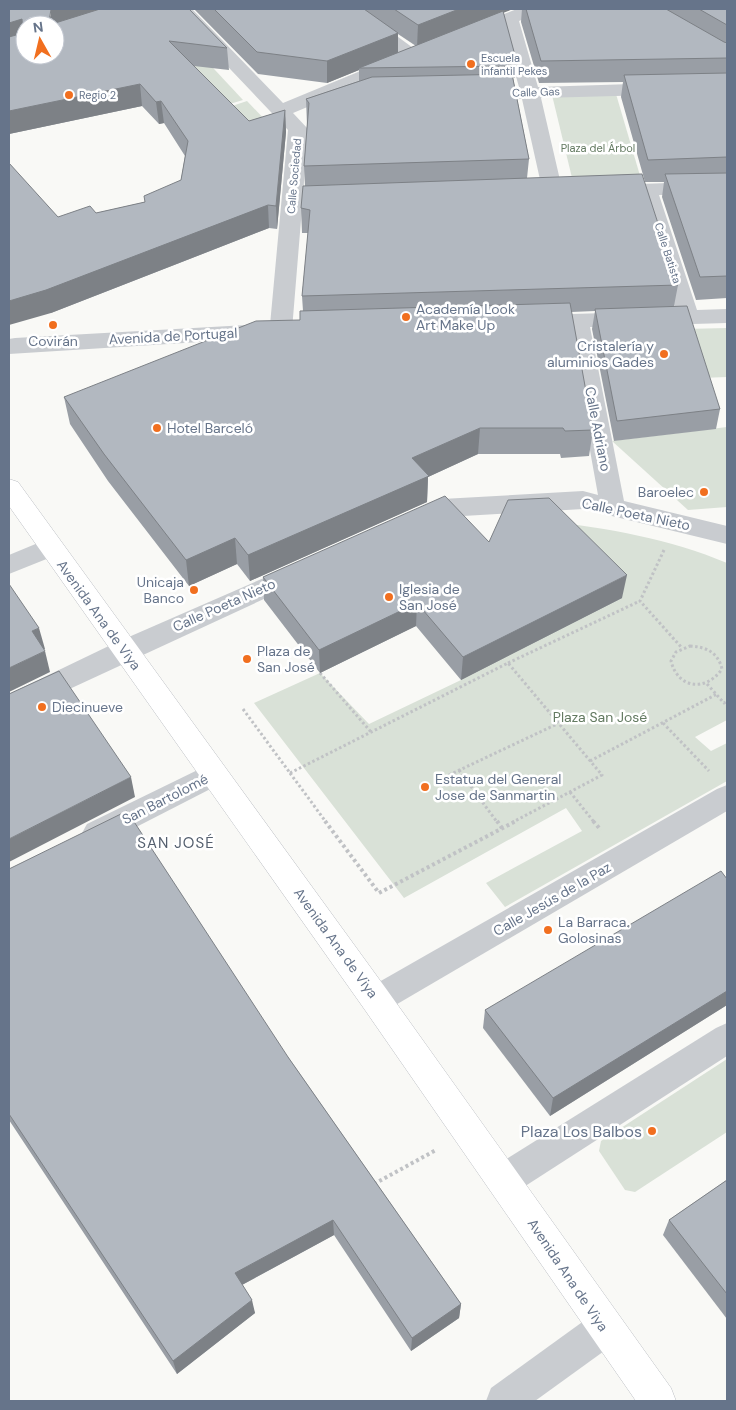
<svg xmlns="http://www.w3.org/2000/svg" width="736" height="1410" font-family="'DM Sans',sans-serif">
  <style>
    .green { fill: #d9e1d7 }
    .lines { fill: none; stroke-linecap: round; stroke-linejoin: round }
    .major-casing { stroke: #bcbfc4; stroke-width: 1 }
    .path-far1 { stroke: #c0c2c5; stroke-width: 3; stroke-dasharray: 2.5 2.5; stroke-linecap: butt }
    .path { stroke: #c0c2c5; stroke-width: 4; stroke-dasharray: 3 3; stroke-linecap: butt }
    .minor { fill: #c9ccd0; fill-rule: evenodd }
    .major { fill: #fff; fill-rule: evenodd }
    .wall { fill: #999ea5; fill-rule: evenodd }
    .shaded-wall { fill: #7d8186 }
    .building { fill: #b2b8c0; stroke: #7d8186; fill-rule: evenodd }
    .poi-dot { fill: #f16f1f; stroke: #fff; stroke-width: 2 }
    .labels { text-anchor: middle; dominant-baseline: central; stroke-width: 5; stroke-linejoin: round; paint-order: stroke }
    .far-poi-label { font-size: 11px; fill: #66748a; stroke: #fff; text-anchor: start }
    .far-street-label { font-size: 11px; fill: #66748a; stroke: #fff }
    .far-park-label { font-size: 11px; fill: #637a61; stroke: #fff }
    .poi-label { font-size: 14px; fill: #66748a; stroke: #fff; text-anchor: start }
    .street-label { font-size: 14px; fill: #66748a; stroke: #fff }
    .park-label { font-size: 14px; fill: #637a61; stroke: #fff }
    .neighbourhood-label { font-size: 15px; letter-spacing: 1px; fill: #545f6e; stroke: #fff }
    .near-poi-label { font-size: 16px; fill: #66748a; stroke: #fff; text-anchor: end }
  </style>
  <rect width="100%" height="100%" fill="#f9f9f6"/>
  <!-- green -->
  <g class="green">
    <path d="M201,55l42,45 -20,6 -42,-45z"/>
    <path d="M616,94l25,85 -68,3 -21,-87z"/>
    <path d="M247,101l24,25 -16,13 -29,-31z"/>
    <path d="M727,328v49l-26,1 -17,-49z"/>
    <path d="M727,427v80l-39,3 -76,-69z"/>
    <path d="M546,521c62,7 124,18 181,42v157l-32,17 16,14 16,-8v38l-222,126 -19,-24 96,-52 -16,-23 -162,90 -150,-195 66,-30 49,51 92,-44z"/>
    <path d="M727,1059v73l-92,60 -10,-2 -26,-39 2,-10z"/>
  </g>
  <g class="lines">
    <defs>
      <path id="major" d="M9,479l9,3 369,508 284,398 5,13h-40l-271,-391 -356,-504z"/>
    </defs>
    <!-- major casing -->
    <use href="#major" class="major-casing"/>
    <!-- path-far1 -->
    <g class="path-far1">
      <path d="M664,550l-24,51 42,47"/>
      <path d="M690,646c16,1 28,6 32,23 -16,23 -44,20 -51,-8l5,-9z"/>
      <path d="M508,663l132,-62"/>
      <path d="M320,673l51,59"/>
      <path d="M707,684l17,19 3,-2"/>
      <path d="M243,709l47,64"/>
      <path d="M663,723l46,48"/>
      <path d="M590,761l127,-67"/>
      <path d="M459,770l38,52"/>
      <path d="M290,773l36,49"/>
      <path d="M290,773l218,-110 94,112 -89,47"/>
      <path d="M449,775l108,-51"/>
      <path d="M570,792l24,30"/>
    </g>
    <!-- path -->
    <g class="path">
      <path d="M325,821l54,72 137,-72"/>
      <path d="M497,821l5,7"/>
      <path d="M593,821l8,9"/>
      <path d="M374,1184l62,-34"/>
    </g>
    <!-- minor -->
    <g class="minor">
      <path d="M173,9h19l91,94 104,-43h14l2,4 -2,4 -108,45 15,16 -5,66 37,-1 7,2 3,4 -3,4 -45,4 -10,122 -3,5c-10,3 -16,1 -25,3l-255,16v-15l6,-1 249,-14 6,1 18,-195z"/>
      <path d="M340,9h20l64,47 -2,4h-14z"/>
      <path d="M517,9h24l-3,4 -19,8 19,66 189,-6v12l-186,5 22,95 -3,4 -7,2 -7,-2 -3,-4 -21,-94 -43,1 -7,-2 -3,-4 3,-4 47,-3 -17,-60 -25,10h-12l-3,-4 3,-4z"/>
      <path d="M727,181v12l-68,2 38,115 30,-1v14l-137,4 34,174 103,25v18l-144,-35 -137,8 -26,10 -9,-3 -3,-6 3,-6 31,-13 141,-8 15,4 -30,-167 -31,1 -8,-2 -3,-5 3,-5 8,-2 139,-4 -37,-115 -36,-1 -3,-4 3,-4 7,-2z"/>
      <path d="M50,538l9,2 4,7 -4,7 -50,20v-19z"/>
      <path d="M296,564l9,2 4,7 -4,7 -296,137v-23l106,-51z"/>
      <path d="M214,762l10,4 4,8 -4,8 -117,60 -10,3 -10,-3 -5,-9 5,-9z"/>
      <path d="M727,785v26l-340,199 -11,4 -11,-4 -5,-10 5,-10 352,-201z"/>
      <path d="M727,1023v33l-211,136 -12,5 -12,-5 -5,-12 5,-12 224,-140z"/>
      <path d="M605,1310l13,5 5,13 -5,13 -83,60h-49l5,-13 101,-73z"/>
    </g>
    <!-- major -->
    <use href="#major" class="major"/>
  </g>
  <!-- wall -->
  <g class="wall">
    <path d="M9,9l218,39 2,22 -35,-4 55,55 36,-11 1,22 -9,97 -8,-1 -218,85 7,-96 38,-4 49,-11 36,-22 4,-24 -21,-33 -5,1 -17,-18 -133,28z"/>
    <path d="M194,9h319l-10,3 13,47 -1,19h-2l16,81 -2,19 151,107 -4,21 46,103 -4,20 -102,12 -22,-112 3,-18 -24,1 22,118 -4,26 -28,2 -1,-4h-82l-50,23 -1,25 -177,79 -13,-17 -48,22 -81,-105 -38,-57 -6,-27 236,-77 3,-9 -1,-15 6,-63h-6l-1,-25 4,-22 -1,-20 3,-41 -1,-26 53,-18v-11l-32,13 -69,-9zM398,34l18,12 -18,7z"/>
    <path d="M522,9h205v289l-31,2 -34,-103 2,-15h-19l-24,-85 2,-15 -84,1 -18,-61z"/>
    <path d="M489,542l133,56 -161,82 -45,-54 -96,47 -56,-73 -1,-23z"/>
    <path d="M9,869l279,188 173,247 -2,14 -48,33 -77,-116 -92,50 13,28 -78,61 -168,-254z"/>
    <path d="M727,879v126l-177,111 -67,-88 2,-18z"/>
    <path d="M727,1180v139l-64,-84 6,-15z"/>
  </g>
  <!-- shaded-wall -->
  <g class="shaded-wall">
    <path d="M51,9h72l-73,16z"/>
    <path d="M459,9h54l-96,38 1,-22z"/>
    <path d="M22,19l3,15 -16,12v-23z"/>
    <path d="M398,33v22l-39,13v2l-32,13v-22z"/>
    <path d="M140,84l2,22 -133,28v-23z"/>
    <path d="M161,101l3,22 -5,1 -3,-22z"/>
    <path d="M285,110l1,22 -9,97 -1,-23z"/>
    <path d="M268,205l1,23 -218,85 -42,12v-24z"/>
    <path d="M480,428l-2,26 -50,23 -1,25 -177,79 -2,-26 164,-97z"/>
    <path d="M235,538l2,26 -48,22 -3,-26z"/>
    <path d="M627,575l-5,23 -161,82 2,-23z"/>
    <path d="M417,603l-1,23 -96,47 -1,-23z"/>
    <path d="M39,628l6,21 -8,4 -5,-22z"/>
    <path d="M45,651l5,21 -41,20v-24z"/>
    <path d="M131,777l4,20 -126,65v-23z"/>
    <path d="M727,991v14l-177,111 3,-18z"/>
    <path d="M333,1220l1,15 -96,52 -3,-14z"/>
    <path d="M252,1300l3,13 -78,61 -4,-13z"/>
    <path d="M461,1304l-2,14 -48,33 1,-13z"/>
  </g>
  <!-- building -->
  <g class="building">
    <path d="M9,9h42l-2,13 3,2 48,-15h89l38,39 -58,-7 80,80 36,-11 -9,96 -8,-1 -222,85 -37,11v-138l49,54 32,-11 6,7 49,-11 -1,-6 37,-16 7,-39 -27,-40 -5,1 -16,-18 -131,27v-74l14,-4 -1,-14 -13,4zM25,25h30v30h-30z"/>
    <path d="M214,9h150l34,24 -71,28 -70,-9z"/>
    <path d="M394,9h65l-41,16z"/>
    <path d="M526,9h140l58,33 3,1v15l-186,3z"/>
    <path d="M699,9h28v16z"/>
    <path d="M503,11l13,48 -9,-2 2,9 -150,2z"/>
    <path d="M727,73v84l-79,3 -24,-85z"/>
    <path d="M512,74l17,85 -225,7 5,-63 -3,-4 66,-22z"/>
    <path d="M727,173v103l-27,1 -35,-103z"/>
    <path d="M642,174l36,111 -376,11 8,-86 -9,-2 2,-22z"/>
    <path d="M570,303l23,127 -28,1 -2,-3h-83l-68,30 17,18 -181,79 -13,-17 -49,22 -82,-106 -40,-57 192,-76 44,-1v-9z"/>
    <path d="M687,306l33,103 -103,12 -22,-112z"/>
    <path d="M445,496l44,46 19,-42 41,-2 78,77 -164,82 -46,-54 -98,47 -56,-73z"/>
    <path d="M9,584l30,44 -7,3 13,20 -36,17z"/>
    <path d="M59,671l72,106 -122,62v-145z"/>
    <path d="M127,811l161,246 173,247 -49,34 -79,-118 -98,53 17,27 -79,61 -164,-247v-245z"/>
    <path d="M721,871l6,8v112l-174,107 -68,-88z"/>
    <path d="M727,1180v114l-58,-74z"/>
  </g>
  <!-- markers -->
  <g class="poi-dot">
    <circle cx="471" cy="64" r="5"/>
    <circle cx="69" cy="95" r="5"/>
    <circle cx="406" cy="317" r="5"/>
    <circle cx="53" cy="325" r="5"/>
    <circle cx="664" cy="354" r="5"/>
    <circle cx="157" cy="428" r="5"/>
    <circle cx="704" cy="492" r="5"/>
    <circle cx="194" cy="590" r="5"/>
    <circle cx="389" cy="597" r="5"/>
    <circle cx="247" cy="659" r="5"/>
    <circle cx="42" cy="707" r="5"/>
    <circle cx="425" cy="787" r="5"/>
    <circle cx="548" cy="930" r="5"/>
    <circle cx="652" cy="1131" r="5"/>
  </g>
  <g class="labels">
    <!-- far-poi labels -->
    <g class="far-poi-label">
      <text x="481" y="58">Escuela<tspan x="481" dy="13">infantil Pekes</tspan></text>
      <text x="79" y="95">Regio 2</text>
    </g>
    <!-- far-street labels -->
    <g class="far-street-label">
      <text transform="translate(536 92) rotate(-2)">Calle Gas</text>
      <text transform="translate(294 176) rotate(-85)">Calle Sociedad</text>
      <text transform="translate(668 253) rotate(72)">Calle Batista</text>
    </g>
    <!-- far-park labels -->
    <g class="far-park-label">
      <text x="598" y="148">Plaza del Árbol</text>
    </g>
    <!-- poi labels -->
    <g class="poi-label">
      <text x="416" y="309">Academía Look<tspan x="416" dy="16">Art Make Up</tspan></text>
      <text x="53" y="341" text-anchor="middle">Covirán</text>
      <text x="654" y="346" text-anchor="end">Cristalería y<tspan x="654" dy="16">aluminios Gades</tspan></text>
      <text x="167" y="428">Hotel Barceló</text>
      <text x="694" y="492" text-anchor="end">Baroelec</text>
      <text x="184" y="582" text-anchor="end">Unicaja<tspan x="184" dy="16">Banco</tspan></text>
      <text x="399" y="589">Iglesia de<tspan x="399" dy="16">San José</tspan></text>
      <text x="257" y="651">Plaza de<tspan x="257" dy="16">San José</tspan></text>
      <text x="52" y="707">Diecinueve</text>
      <text x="435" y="779">Estatua del General<tspan x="435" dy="16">Jose de Sanmartin</tspan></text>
      <text x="558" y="922">La Barraca.<tspan x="558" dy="16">Golosinas</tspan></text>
    </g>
    <!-- street labels -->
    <g class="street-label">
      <text transform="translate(173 336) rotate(-3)">Avenida de Portugal</text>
      <text transform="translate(598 429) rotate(79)">Calle Adriano</text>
      <text transform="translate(636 514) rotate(12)">Calle Poeta Nieto</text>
      <text transform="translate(224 605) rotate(-24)">Calle Poeta Nieto</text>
      <text transform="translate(99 615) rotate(54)">Avenida Ana de Viya</text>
      <text transform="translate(165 799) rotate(-27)">San Bartolomé</text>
      <text transform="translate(552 899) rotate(-30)">Calle Jesús de la Paz</text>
      <text transform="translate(336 943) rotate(54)">Avenida Ana de Viya</text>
      <text transform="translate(568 1275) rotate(56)">Avenida Ana de Viya</text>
    </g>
    <!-- park labels -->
    <g class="park-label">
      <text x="600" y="717">Plaza San José</text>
    </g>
    <!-- neighbourhood labels -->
    <g class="neighbourhood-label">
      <text x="176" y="843">SAN JOSÉ</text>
    </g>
    <!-- near-poi labels -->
    <g class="near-poi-label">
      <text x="642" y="1131">Plaza Los Balbos</text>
    </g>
  </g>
  <!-- border -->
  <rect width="736" height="1410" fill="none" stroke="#66748a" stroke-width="20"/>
  <!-- north arrow -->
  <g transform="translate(40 40) rotate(352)"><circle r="24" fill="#ffffff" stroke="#c2c7d0"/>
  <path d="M0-4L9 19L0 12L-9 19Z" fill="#f16f1f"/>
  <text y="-8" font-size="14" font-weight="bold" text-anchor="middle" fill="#66748a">N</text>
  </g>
</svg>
